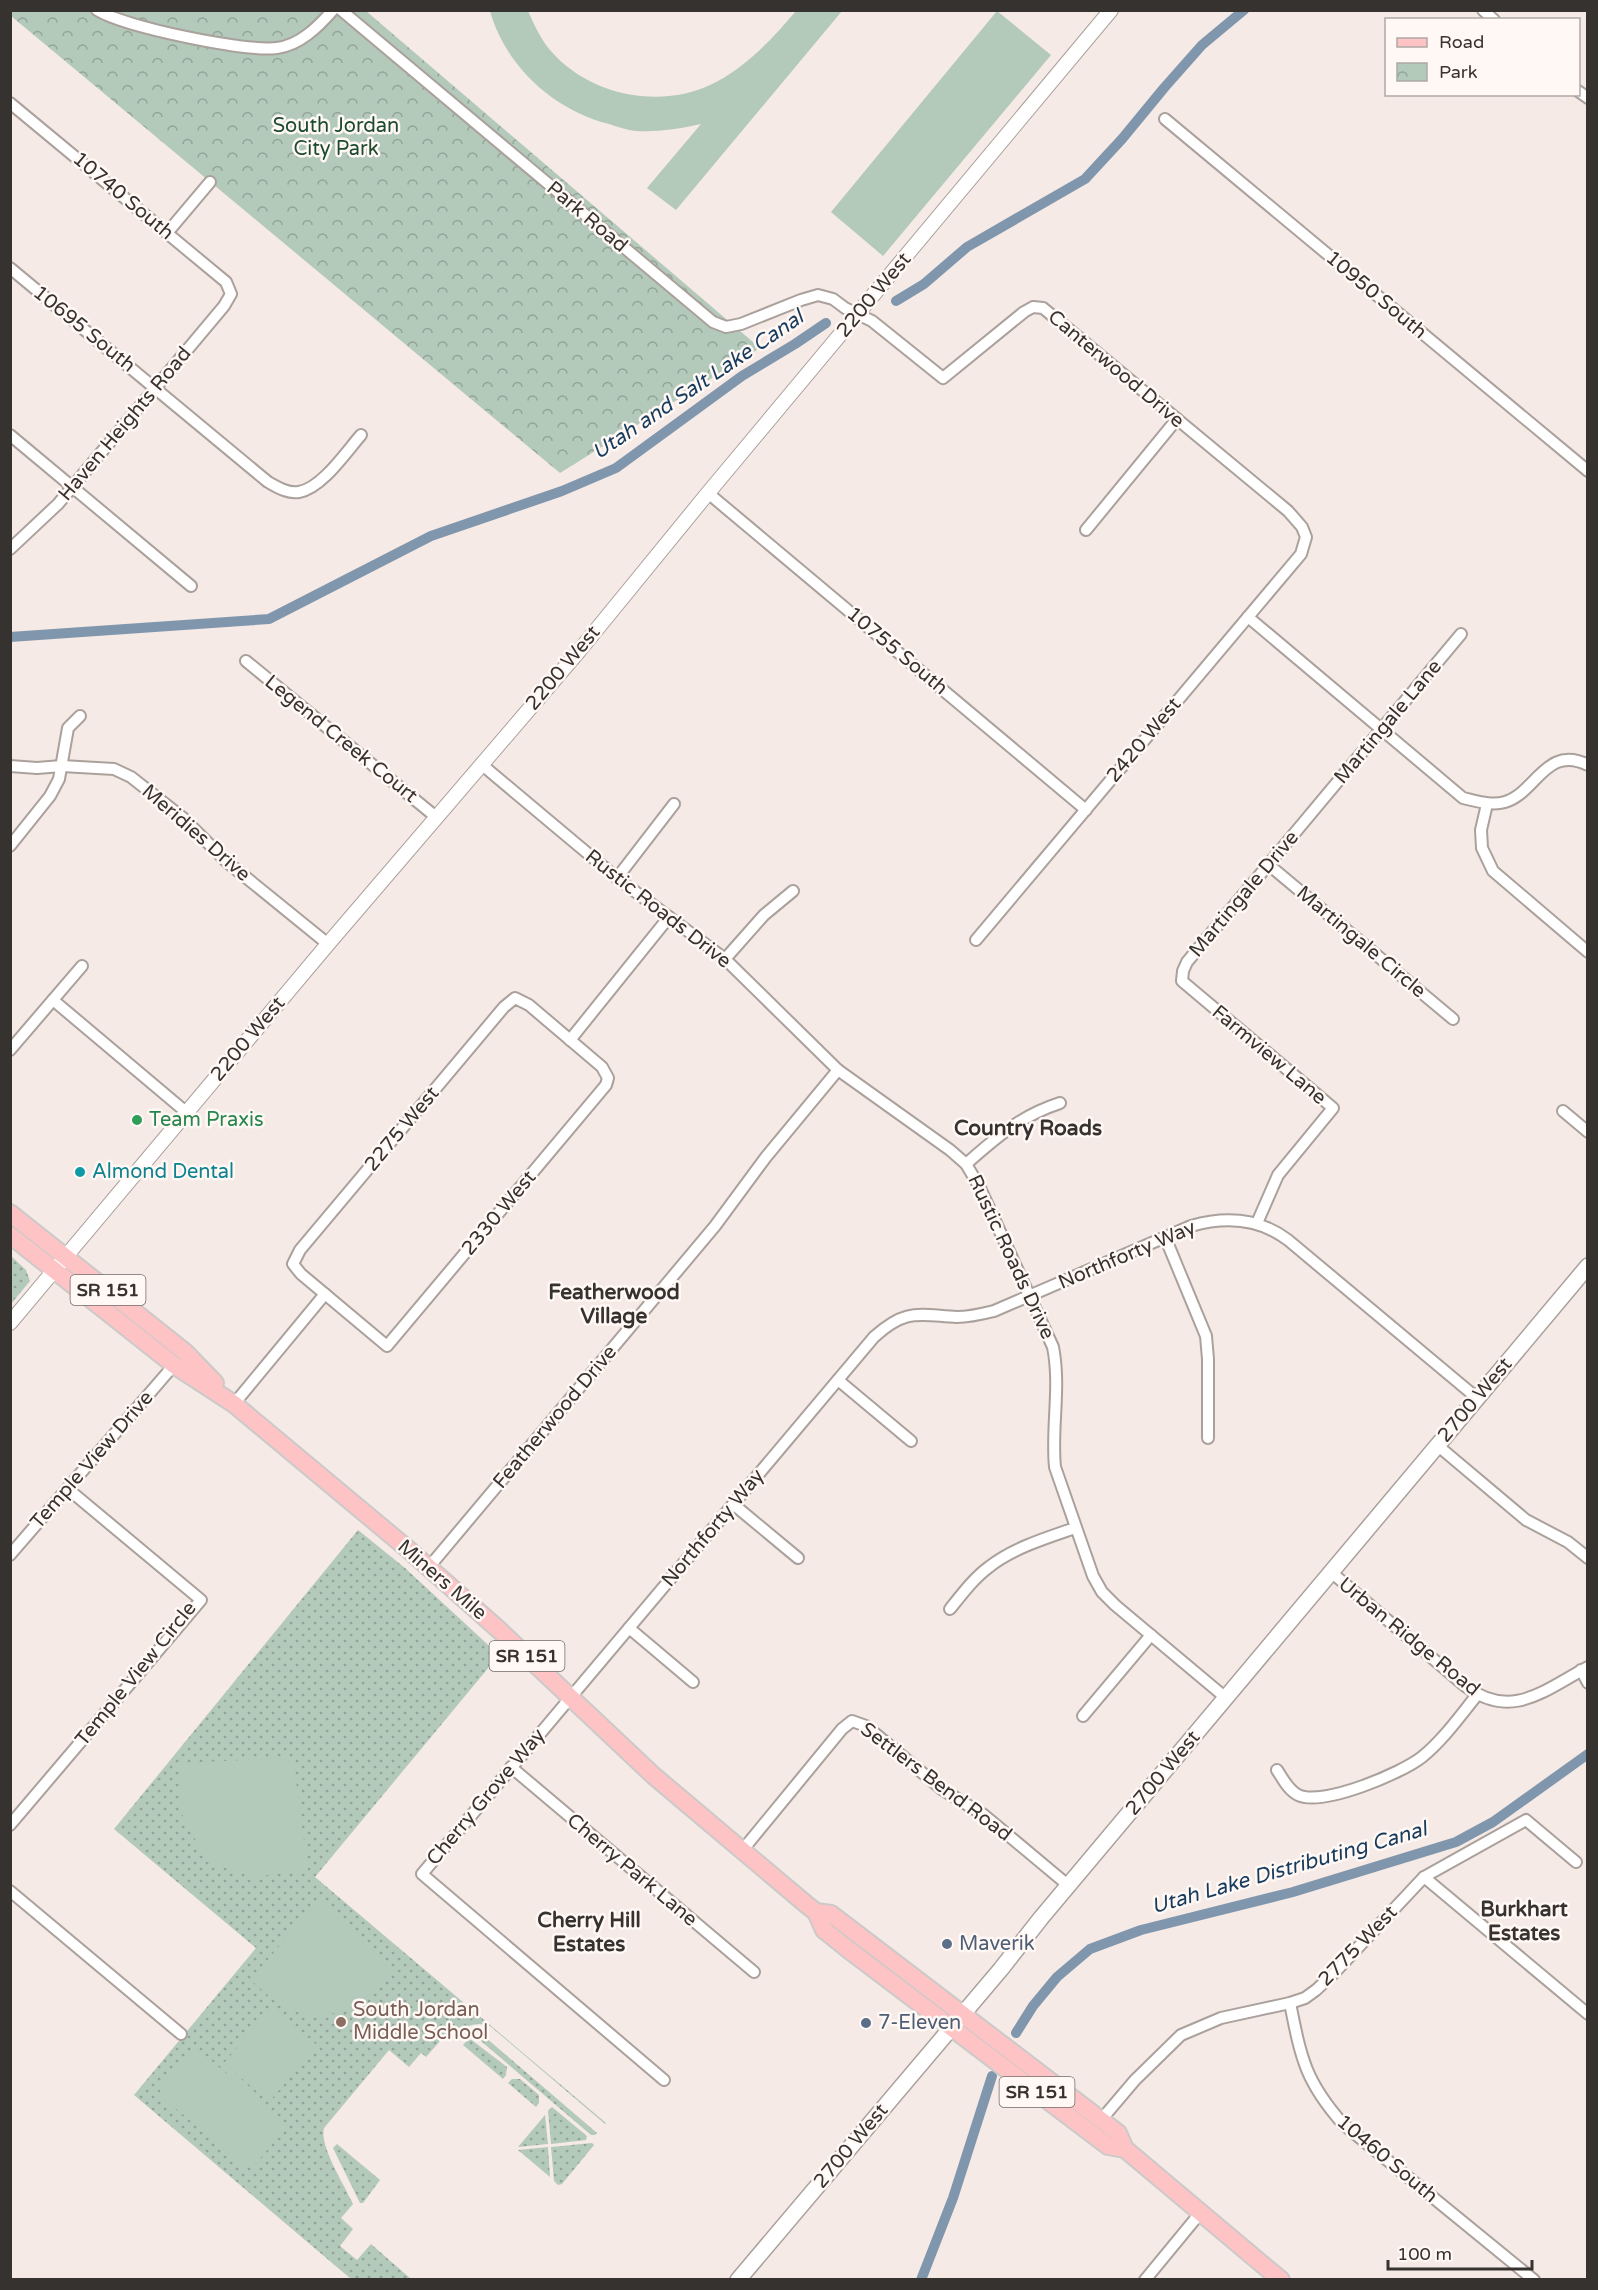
<svg xmlns="http://www.w3.org/2000/svg" width="1598" height="2290" font-family="'Varela Round',sans-serif">
  <style>
    .grass { fill: url(#grass-dots) }
    .park { fill: url(#park-crowns) }
    .garden { fill: #b3c9b9 }
    .lines { fill: none; stroke-linecap: round; stroke-linejoin: round }
    .canal { stroke: #8096ad; stroke-width: 10 }
    .minor-casing { stroke: #aba19c; stroke-width: 14 }
    .tertiary-casing { stroke: #aba19c; stroke-width: 16 }
    .secondary-casing { stroke: #aba19c; stroke-width: 18 }
    .primary-casing { stroke: #cbcac9; stroke-width: 20 }
    .minor { stroke: #fff; stroke-width: 10 }
    .tertiary { stroke: #fff; stroke-width: 14 }
    .secondary { stroke: #fff; stroke-width: 15 }
    .primary { stroke: #fec3c5; stroke-width: 16 }
    .leisure-dot { fill: #2e9e5b; stroke: #fff8f5; stroke-width: 2 }
    .culture-dot { fill: #0f9aa8; stroke: #fff8f5; stroke-width: 2 }
    .service-dot { fill: #5c6f8a; stroke: #fff8f5; stroke-width: 2 }
    .education-dot { fill: #8d6e63; stroke: #fff8f5; stroke-width: 2 }
    .labels { text-anchor: middle; dominant-baseline: central; stroke-width: 5; stroke-linejoin: round; paint-order: stroke }
    .shield { fill: #fff8f5; stroke: #726d6b; stroke-width: 1.5 }
    .shield-label { font-size: 18px; font-weight: bold; fill: #363230 }
    .park-label { font-size: 20px; fill: #1b4a2c; stroke: #fff8f5 }
    .street-label { font-size: 20px; fill: #363230; stroke: #fff8f5 }
    .leisure-label { font-size: 20px; fill: #27864d; stroke: #fff8f5; text-anchor: start }
    .culture-label { font-size: 20px; fill: #0d838f; stroke: #fff8f5; text-anchor: start }
    .service-label { font-size: 20px; fill: #4e5e75; stroke: #fff8f5; text-anchor: start }
    .education-label { font-size: 20px; fill: #785e54; stroke: #fff8f5; text-anchor: start }
    .water-label { font-size: 21px; font-style: italic; fill: #163b5d; stroke: #fff8f5 }
    .neighbourhood-label { font-size: 21px; font-weight: bold; fill: #363230; stroke: #fff8f5 }
  </style>
  <defs>
    <pattern id="grass-dots" width="8" height="8" patternUnits="userSpaceOnUse" patternTransform="scale(1.5)"><rect width="8" height="8" fill="#b3c9b9"/><path d="M2 2h.1M6 6h.1" fill="none" stroke="#92a497" stroke-width="1.8" stroke-linecap="round"/></pattern>
    <pattern id="park-crowns" width="20" height="18" patternUnits="userSpaceOnUse" patternTransform="scale(1.5)"><rect width="20" height="18" fill="#b3c9b9"/><path d="M2 6a3 3 0 1 1 6 0M12 15a3 3 0 1 1 6 0" fill="none" stroke="#92a497"/></pattern>
  </defs>
  <rect width="100%" height="100%" fill="#f5eae5"/>
  <!-- grass -->
  <g class="grass">
    <path d="M11,1256l15,14 4,11 -19,23z"/>
    <path d="M358,1530l47,38 94,87 -184,222 291,246 -1,1 -115,-98c-12,-4 -20,-2 -30,5l-7,-5 -27,31 -5,-4 -12,14 -20,-17 -65,78c-5,18 21,58 29,76l-12,14 12,11 -13,17 17,14 14,-16 40,35h-60l-217,-184 122,-147 -142,-119z"/>
    <path d="M475,2036l10,1 112,96 -2,2h-4z"/>
    <path d="M469,2038l38,29 -1,8 -3,4 -40,-34z"/>
    <path d="M512,2079h8l19,16v8l-3,4 -28,-24z"/>
    <path d="M552,2107l35,29 -1,4 -35,4 -3,-33z"/>
    <path d="M545,2115l3,29 -30,3z"/>
    <path d="M592,2143l2,2 -32,39 -4,1 -4,-4 -3,-34z"/>
    <path d="M337,2144l43,36 -17,23h-3l-27,-55z"/>
    <path d="M548,2147l2,30 -32,-27z"/>
  </g>
  <!-- park -->
  <path class="park" d="M10,11h356l394,337 -200,125 -549,-457z"/>
  <!-- garden -->
  <g class="garden">
    <path d="M490,11h38c6,13 12,27 22,39 40,47 114,61 168,31 31,-17 56,-44 78,-70h46l-166,199 -29,-22 54,-64c-22,5 -43,8 -65,7 -9,-1 -18,-4 -27,-7 -55,-14 -103,-57 -119,-113z"/>
    <path d="M997,11l54,44 -168,201 -52,-44z"/>
    <path d="M285,1758l9,8 14,104 -55,7 -46,-15 -25,-48 -2,-51z"/>
    <path d="M322,1903l69,66 -32,38 -45,11 -34,-12 -29,-26 63,-76z"/>
    <path d="M272,2007l45,38 -48,57 -45,-39z"/>
    <path d="M195,2047l93,78 -34,41 -9,1 -84,-71 -1,-7z"/>
  </g>
  <g class="lines">
    <!-- canal -->
    <g class="canal">
      <path d="M896,301l28,-17 43,-37 118,-68 37,-40 42,-51 38,-43 42,-35"/>
      <path d="M10,637l259,-18 162,-83 131,-45 54,-23 126,-92 53,-32 31,-21"/>
      <path d="M1016,2033l17,-27 24,-29 33,-28 51,-19 152,-38 163,-50 37,-20 95,-68"/>
      <path d="M921,2280l32,-82 39,-122"/>
    </g>
    <defs>
      <g id="minor">
        <path d="M97,10c28,17 148,42 180,38 23,-3 41,-21 56,-38"/>
        <path d="M341,10l372,312 13,5 15,-3 60,-24 17,-5 15,4 12,9 27,13 71,57 81,-66 9,-5 10,1 245,203 14,16 4,10 -5,17 -325,386"/>
        <path d="M1483,10l11,10"/>
        <path d="M1578,91l10,7"/>
        <path d="M10,103l216,179 5,12 -7,12 -166,198 -48,45"/>
        <path d="M1165,119l423,352"/>
        <path d="M167,233l43,-51"/>
        <path d="M10,268l258,214c9,5 20,12 31,10 23,-4 47,-40 62,-57"/>
        <path d="M10,435l181,151"/>
        <path d="M708,493l378,317"/>
        <path d="M1086,530l91,-111"/>
        <path d="M1248,617l215,181c14,3 28,8 42,4 31,-9 41,-58 83,-37"/>
        <path d="M246,661l190,156"/>
        <path d="M481,764l136,114 108,81 113,111 112,80 16,14 13,22 74,161c8,40 -2,81 2,120l38,109 9,16 13,13 111,93"/>
        <path d="M10,766l27,2 25,-2 52,3 17,8 52,41 44,44 101,82"/>
        <path d="M1487,804l-6,26 1,18 11,23 95,81"/>
        <path d="M10,846l40,-50 9,-17 9,-51 12,-12"/>
        <path d="M1269,865l184,154"/>
        <path d="M617,878l57,-74"/>
        <path d="M725,959l39,-44 29,-24"/>
        <path d="M515,998l14,7 73,62 6,11 -2,7 -219,261 -86,-72 -8,-10 7,-14 204,-243z"/>
        <path d="M53,1000l133,112"/>
        <path d="M570,1040l99,-123"/>
        <path d="M10,1050l72,-84"/>
        <path d="M1563,1111l25,21"/>
        <path d="M966,1164c31,-27 54,-48 94,-61"/>
        <path d="M1257,1223l21,-48 55,-67 -151,-127 1,-10 4,-9 274,-328"/>
        <path d="M1165,1237l41,99 2,23v79"/>
        <path d="M838,1380l73,61"/>
        <path d="M234,1404l91,-110"/>
        <path d="M1437,1445l89,75 42,22 20,16"/>
        <path d="M733,1504l65,54"/>
        <path d="M10,1555l164,-190"/>
        <path d="M429,1567l286,-341 51,-69 72,-87"/>
        <path d="M1331,1572l134,114c47,35 79,4 123,-19"/>
        <path d="M950,1609c12,-15 24,-31 39,-42 24,-19 57,-29 86,-39"/>
        <path d="M629,1628l64,54"/>
        <path d="M1581,1670l7,13"/>
        <path d="M1083,1716l68,-81"/>
        <path d="M511,1767l243,205"/>
        <path d="M1277,1770c6,9 11,20 21,25 24,12 104,-22 124,-38 21,-17 38,-41 55,-62"/>
        <path d="M10,1825l191,-225 -133,-111"/>
        <path d="M741,1852l101,-123 10,-8 14,5 77,64 41,25 85,71"/>
        <path d="M1424,1877l164,137"/>
        <path d="M10,1891l171,143"/>
        <path d="M1290,2003c11,55 15,78 53,121l191,156"/>
        <path d="M664,2080l-242,-206 452,-537c32,-29 44,-22 83,-20 12,0 25,-3 37,-6l197,-85c35,-10 68,-8 97,14l189,158"/>
        <path d="M1101,2120l34,-40 46,-45 40,-17 69,-15 15,-5 11,-8 20,-19 88,-94 102,-57 50,42"/>
        <path d="M1145,2280l56,-68"/>
      </g>
      <path id="tertiary" d="M10,1323l318,-379 251,-293 129,-158 403,-483"/>
      <path id="secondary" d="M738,2280l263,-311 40,-51 547,-652"/>
      <g id="primary">
        <path d="M10,1213l175,139 30,31"/>
        <path d="M10,1235l164,130 60,39 175,146 89,79 156,147 153,129 9,7 15,2 270,206 17,13 7,16 156,131"/>
        <path d="M816,1912l8,18 25,20 259,196 17,3"/>
      </g>
    </defs>
    <!-- minor casing -->
    <use href="#minor" class="minor-casing"/>
    <!-- tertiary casing -->
    <use href="#tertiary" class="tertiary-casing"/>
    <!-- secondary casing -->
    <use href="#secondary" class="secondary-casing"/>
    <!-- primary casing -->
    <use href="#primary" class="primary-casing"/>
    <!-- minor -->
    <use href="#minor" class="minor"/>
    <!-- tertiary -->
    <use href="#tertiary" class="tertiary"/>
    <!-- secondary -->
    <use href="#secondary" class="secondary"/>
    <!-- primary -->
    <use href="#primary" class="primary"/>
  </g>
  <!-- markers -->
  <circle class="leisure-dot" cx="137" cy="1120" r="6"/>
  <circle class="culture-dot" cx="80" cy="1172" r="6"/>
  <g class="service-dot">
    <circle cx="947" cy="1944" r="6"/>
    <circle cx="866" cy="2023" r="6"/>
  </g>
  <circle class="education-dot" cx="341" cy="2022" r="6"/>
  <g class="labels">
    <!-- shield labels -->
    <g class="shield">
      <rect x="70.5" y="1275" width="75" height="30" rx="4.5"/>
      <rect x="489.5" y="1641" width="75" height="30" rx="4.5"/>
      <rect x="999.5" y="2077" width="75" height="30" rx="4.5"/>
    </g>
    <g class="shield-label">
      <text x="108" y="1290">SR 151</text>
      <text x="527" y="1656">SR 151</text>
      <text x="1037" y="2092">SR 151</text>
    </g>
    <!-- park labels -->
    <g class="park-label">
      <text x="336" y="126">South Jordan<tspan x="336" dy="23">City Park</tspan></text>
    </g>
    <!-- street labels -->
    <g class="street-label">
      <text transform="translate(123 196) rotate(40)">10740 South</text>
      <text transform="translate(587 217) rotate(40)">Park Road</text>
      <text transform="translate(874 295) rotate(-50)">2200 West</text>
      <text transform="translate(1376 295) rotate(40)">10950 South</text>
      <text transform="translate(84 329) rotate(39)">10695 South</text>
      <text transform="translate(1116 369) rotate(40)">Canterwood Drive</text>
      <text transform="translate(125 424) rotate(-50)">Haven Heights Road</text>
      <text transform="translate(897 651) rotate(40)">10755 South</text>
      <text transform="translate(563 668) rotate(-50)">2200 West</text>
      <text transform="translate(1388 722) rotate(-50)">Martingale Lane</text>
      <text transform="translate(341 739) rotate(39)">Legend Creek Court</text>
      <text transform="translate(1144 740) rotate(-50)">2420 West</text>
      <text transform="translate(196 833) rotate(41)">Meridies Drive</text>
      <text transform="translate(1244 894) rotate(-50)">Martingale Drive</text>
      <text transform="translate(658 909) rotate(38)">Rustic Roads Drive</text>
      <text transform="translate(1361 942) rotate(40)">Martingale Circle</text>
      <text transform="translate(248 1039) rotate(-50)">2200 West</text>
      <text transform="translate(1269 1055) rotate(40)">Farmview Lane</text>
      <text transform="translate(402 1129) rotate(-50)">2275 West</text>
      <text transform="translate(499 1213) rotate(-50)">2330 West</text>
      <text transform="translate(1127 1255) rotate(-23)">Northforty Way</text>
      <text transform="translate(1011 1257) rotate(65)">Rustic Roads Drive</text>
      <text transform="translate(1475 1400) rotate(-50)">2700 West</text>
      <text transform="translate(555 1417) rotate(-50)">Featherwood Drive</text>
      <text transform="translate(92 1460) rotate(-49)">Temple View Drive</text>
      <text transform="translate(713 1528) rotate(-50)">Northforty Way</text>
      <text transform="translate(442 1580) rotate(41)">Miners Mile</text>
      <text transform="translate(1409 1637) rotate(39)">Urban Ridge Road</text>
      <text transform="translate(136 1674) rotate(-51)">Temple View Circle</text>
      <text transform="translate(1163 1773) rotate(-50)">2700 West</text>
      <text transform="translate(936 1782) rotate(37)">Settlers Bend Road</text>
      <text transform="translate(486 1797) rotate(-50)">Cherry Grove Way</text>
      <text transform="translate(632 1870) rotate(40)">Cherry Park Lane</text>
      <text transform="translate(1358 1946) rotate(-46)">2775 West</text>
      <text transform="translate(851 2146) rotate(-50)">2700 West</text>
      <text transform="translate(1387 2159) rotate(40)">10460 South</text>
    </g>
    <!-- leisure labels -->
    <g class="leisure-label">
      <text x="149" y="1120">Team Praxis</text>
    </g>
    <!-- culture labels -->
    <g class="culture-label">
      <text x="92" y="1172">Almond Dental</text>
    </g>
    <!-- service labels -->
    <g class="service-label">
      <text x="959" y="1944">Maverik</text>
      <text x="878" y="2023">7-Eleven</text>
    </g>
    <!-- education labels -->
    <g class="education-label">
      <text x="353" y="2010">South Jordan<tspan x="353" dy="23">Middle School</tspan></text>
    </g>
    <!-- water labels -->
    <g class="water-label">
      <text transform="translate(698 385) rotate(-34)">Utah and Salt Lake Canal</text>
      <text transform="translate(1289 1868) rotate(-16)">Utah Lake Distributing Canal</text>
    </g>
    <!-- neighbourhood labels -->
    <g class="neighbourhood-label">
      <text x="1028" y="1128">Country Roads</text>
      <text x="614" y="1292">Featherwood<tspan x="614" dy="24">Village</tspan></text>
      <text x="1524" y="1909">Burkhart<tspan x="1524" dy="24">Estates</tspan></text>
      <text x="589" y="1920">Cherry Hill<tspan x="589" dy="24">Estates</tspan></text>
    </g>
  </g>
  <!-- border -->
  <rect width="1598" height="2290" fill="none" stroke="#363230" stroke-width="24"/>
  <!-- legend -->
  <rect x="1385" y="18" width="195" height="78" fill="#fff8f5" stroke="#afa9a6" stroke-width="1.5"/>
  <rect x="1397" y="38" width="30" height="9" fill="#fec3c5" stroke="#afa9a6" stroke-width="1.5"/>
  <text x="1439" y="48" font-size="18" fill="#363230">Road</text>
  <rect x="1397" y="63" width="30" height="18" fill="url(#park-crowns)" stroke="#afa9a6" stroke-width="1.5"/>
  <text x="1439" y="78" font-size="18" fill="#363230">Park</text>
  <!-- scale -->
  <path d="M1388 2260v9h144v-9" fill="none" stroke="#363230" stroke-width="3"/>
  <text x="1397" y="2260" font-size="18" fill="#363230" stroke="#fff8f5" stroke-width="4.5" paint-order="stroke">100 m</text>
</svg>
